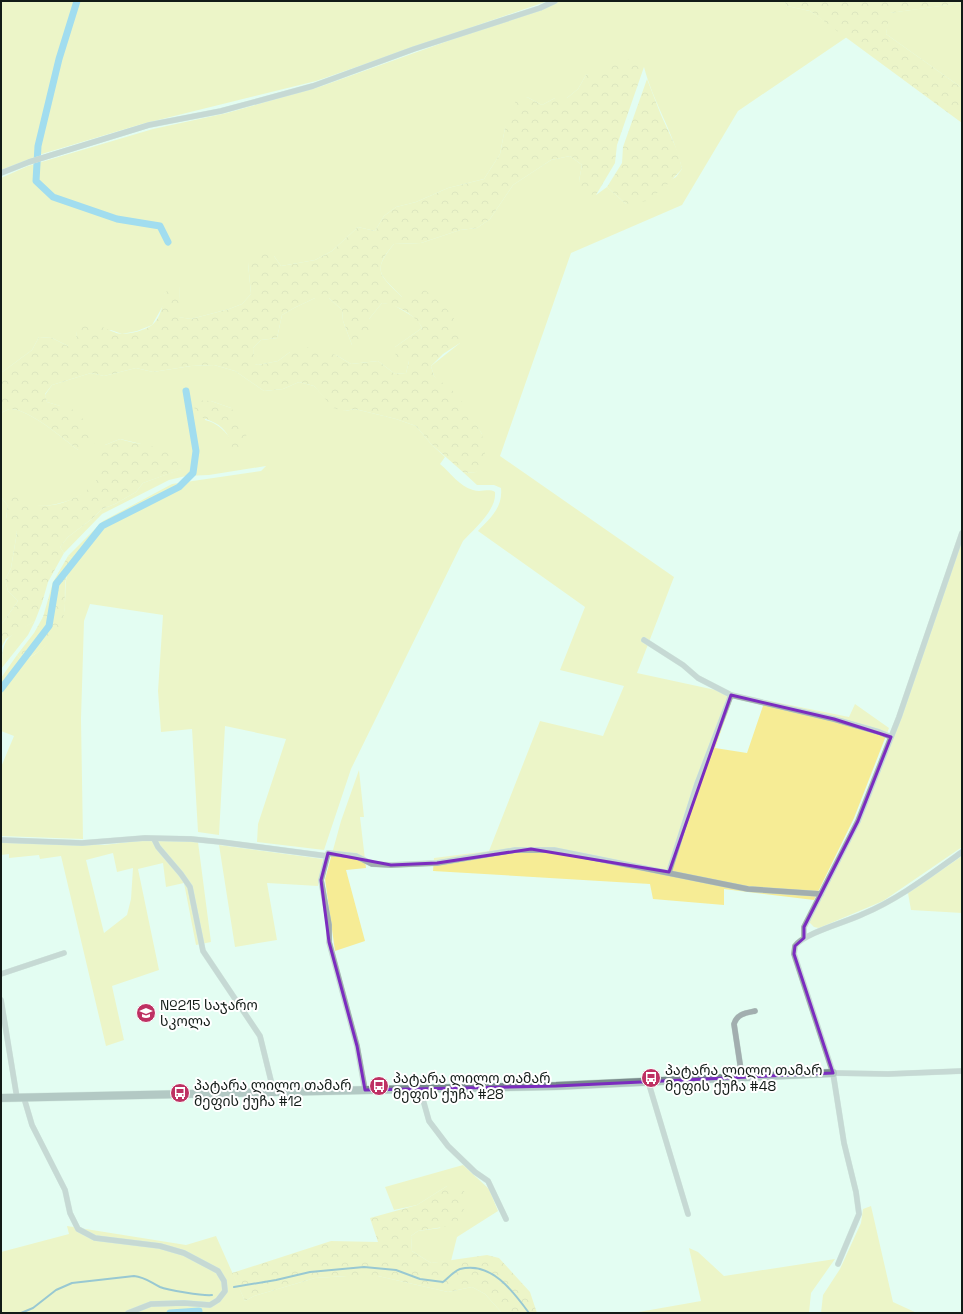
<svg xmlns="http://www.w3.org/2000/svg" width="963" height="1314" font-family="'Space Grotesk','Noto Sans Georgian',sans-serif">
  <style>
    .green { fill: #f6ec95; fill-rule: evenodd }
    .forest { fill: url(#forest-crowns); fill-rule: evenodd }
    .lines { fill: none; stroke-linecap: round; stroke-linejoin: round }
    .stream { stroke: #3d88ab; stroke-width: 2 }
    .canal { stroke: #50b6eb; stroke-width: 7 }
    .street-casing { stroke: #c2d9cf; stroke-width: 6 }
    .secondary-casing { stroke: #c2d9cf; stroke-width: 9 }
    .street { stroke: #a2aeaf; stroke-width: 5.5 }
    .secondary { stroke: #798b8d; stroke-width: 8 }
    .marked { fill: none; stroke: #7b2cbf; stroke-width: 3; stroke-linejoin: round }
    .labels { text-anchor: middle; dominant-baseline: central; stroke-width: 4; stroke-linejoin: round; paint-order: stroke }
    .poi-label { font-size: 14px; fill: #121b17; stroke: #fff; text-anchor: start }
  </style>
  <defs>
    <pattern id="forest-crowns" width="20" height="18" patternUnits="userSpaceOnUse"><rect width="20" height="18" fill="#f6ec95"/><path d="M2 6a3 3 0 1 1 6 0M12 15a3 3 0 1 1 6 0" fill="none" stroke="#d2ca80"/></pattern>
  </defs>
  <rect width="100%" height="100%" fill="#e3fdf2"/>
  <!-- green -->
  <g class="green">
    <path d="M1,1h547l-232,80 -174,43 -97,29 -44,17z"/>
    <path d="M560,1h224l3,5 23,5 37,26 -109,74 -56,94 -111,48 -71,203 174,121 -37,96 97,21 -19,54 32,5 18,-53 84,17 6,-13 34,24 -35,90 -40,82 -90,-11v16l-71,-6 -3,-15 -217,-13 1,-13 55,-7 51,-130 63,15 21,-50 -64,-16 25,-63 -107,-76c12,-13 25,-23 23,-43l-7,-3h-17l-13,-12 12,-1 6,-38 -12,-18 -36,-40 -3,-10 29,-23 -49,-46h-9c-22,-23 -31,-25 -8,-53l27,-1 39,-13 17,-2 13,-9 23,-34 38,-25 19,-4 12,9 -3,16 17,14 11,-8 19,17 50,-27 6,-8c-8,-36 -29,-67 -38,-102l-58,8 -8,14 -11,9h-12l-13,7 -15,-8 -22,31 -5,26 -16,25 -36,9 -32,14 -20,5 -12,9 -9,15 -17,-4 -26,24 -17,9 -34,6 -7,-10 -26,7 3,31 -9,10 -13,5 -38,10 -13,-2 2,-31 -16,8v10l-12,21 -15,6 -15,3 -11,-4 -34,1 -1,15h-8l-16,-8 -13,-1 -7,13 -31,23v-195l27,-12 125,-37 74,-16 95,-27z"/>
    <path d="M962,3v85l-76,-54 3,-21z"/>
    <path d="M315,298h14l13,12 1,11 9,24 17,-26 13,-16 10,1 25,15 5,9 -27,19 14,14 -3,12 -11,1 -17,-13 -27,3 -15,-9 -46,-3 -12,9 -20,4 -4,-1 -1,-16 8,-8 16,-2 5,-23 12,-7z"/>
    <path d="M214,365l21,6 29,20 19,-2 16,-7 15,4 15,16 16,9 10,-2 41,10 20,7 15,18 14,13 -5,7c10,8 20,23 33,26 8,3 15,-2 22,2 2,18 -21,37 -32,49l-112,228 -27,81 -67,-8 1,-18 28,-85 -61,-13 -6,109 -21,-3 -6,-103 -31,3 -3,-41 5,-76 -73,-11 -6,17 -3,98 2,120 -82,-3v-69l13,-31 -13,-5v-53l16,-23 6,6c23,-11 41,-31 42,-57 1,-18 -1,-30 9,-45l-6,-3 35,-35 69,-37 89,-13 5,-5 -57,9 -23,1 -17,4 -67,34 -38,39 -4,-6 8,-10 25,-19 9,-9 13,-5 21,-12 7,-9 38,-14 -40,-25 -21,-5 -15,6c-1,9 -1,20 -4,28 -10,25 -48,36 -72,32 -10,-2 -17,-12 -28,-11v-81c2,-1 6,-3 8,-4 18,-2 55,30 69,41l7,-21 -25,-23 -13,-4 -2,-7 7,-10 39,-12 13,3 32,-8 17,4 38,-6zM211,401l20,7 -1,30c-7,-9 -13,-15 -25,-18z"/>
    <path d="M1,497l7,9 -2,11 11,15 -6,36 -6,12 3,11 10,10 -17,24z"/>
    <path d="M962,542v305l-79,54 -64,27 -5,-1 -4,-4v-3l52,-105z"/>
    <path d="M35,621l-7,14 -27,34v-10l2,3c-3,-26 13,-30 32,-41z"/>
    <path d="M359,770l5,47h-4l6,51 -20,2 19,71 -30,10 -10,-72 16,-58z"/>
    <path d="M146,840l52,2 13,100 -15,3 -12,-62 -18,4 -3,-24 -25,6 21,101 -47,16 12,54 -18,6 -45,-190 -21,3 -1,-4 -30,3v-4l-8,1v-14l103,4zM113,853l4,19 16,-4 -2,31 -4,16 -23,18 -18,-73z"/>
    <path d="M219,845l104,14 -5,27 -51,-3 10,57 -42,7z"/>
    <path d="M962,856v57l-51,-3 -3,-17z"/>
    <path d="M463,1165l26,24 9,22 -41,26 -6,24 -20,2 -19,-12 -1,-15 7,-5 22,-3 7,-42 -30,19 -23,5 -9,-23z"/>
    <path d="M871,1206l22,96 24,11h-96l2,-18 17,-26 21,-46 2,-14z"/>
    <path d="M67,1226l119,19 30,-9 29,65 9,-5 61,-18 32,-2h31l70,16 24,-5 13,7 17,19h-501v-61l68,-18z"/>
    <path d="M689,1248l9,4 26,24 111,-17 -24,34 -2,20h-176l68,-12z"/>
  </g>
  <!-- forest -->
  <g class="forest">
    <path d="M784,1h178v2l-72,10 -4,21 76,54v35l-152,-112 -23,-5z"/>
    <path d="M630,59l9,1 5,7 -27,78 -2,18 -19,32 -13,-1 -4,-13 3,-16 -12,-9 -19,4 -38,25 -23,34 -13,9 -17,2 -39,13 -27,1c-23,27 -14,31 8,53h9l14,-7c20,18 34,24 35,53l-17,11 -12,12 3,10 24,19 24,39 4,26 -10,12 -12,1 -33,-29 -15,-18 -20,-7 -41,-10 -10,2 -12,-3 -19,-22 -15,-4 -16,7 -19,2 -29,-20 -21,-6 -23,1 -38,6 -17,-4 -32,8 -13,-3 -39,12 -7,9 2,8 27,8 11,11v8h7l9,7 -1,5 -22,9c-14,-11 -51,-43 -69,-41 -2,1 -6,3 -8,4v-40l31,-23 7,-13 13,1 16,8h7l2,-15 7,-11c11,2 30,14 38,14 8,0 24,-4 30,-9 8,-6 12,-22 12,-31l8,-8h8l-1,31 12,2 38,-10 13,-5 9,-10 -3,-31 4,-13 12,-2 10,8 7,10 34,-6 17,-9 26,-24 17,4 9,-15 12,-9 20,-5 32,-14 36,-9 16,-25 5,-26 11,-28 11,-3 15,8 13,-7h12l11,-9 8,-14zM315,298h14l13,12 1,11 9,24h10l8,-10 -1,-16 13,-16c15,2 34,12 40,25l-27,19 1,13 13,1 -3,12 -11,1 -17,-13 -27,3 -15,-9 -30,-8 -16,5 -12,9 -20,4 -3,-1 -2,-16 8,-8 16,-2 5,-23 12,-7z"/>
    <path d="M647,79l14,36 17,37 4,17 -18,19 -17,13 -21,3 -19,-17 15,-24 1,-16z"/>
    <path d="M193,400l18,1 20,7 16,19 -1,11 -5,9 -9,1c-2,-11 -7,-20 -17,-25 -7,-4 -14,-4 -19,-11 -2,-3 -2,-8 -3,-12z"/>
    <path d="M120,439c28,9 43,2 62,30l-39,14 -7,9 -21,12 -13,5 -9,9 -25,19 -8,10 4,6 -16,29 -6,21 -7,18 -29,18 -4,7 1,19 -2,-6v-34l17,-24 -10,-10 -3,-11 6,-12 6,-36c-12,-10 -12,-12 -9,-26l-7,-9v-3c13,-2 22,11 35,11 7,0 15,1 22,-1 23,-6 55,-27 40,-53l7,-6z"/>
    <path d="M68,556l6,3c-10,15 -9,26 -9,44 0,29 -17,45 -42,58l-6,-6 17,-22 9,-16 10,-35z"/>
    <path d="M447,1186l17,4 2,15 -10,20 -38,6 -7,5 1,15 19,12 56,-8 12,3 31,34 7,21h-35l-17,-19 -13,-7 -24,5 -70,-16h-31l-32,2 -61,18 -9,5 -13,-28 99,-32 47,1 -8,-24 47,-13z"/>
  </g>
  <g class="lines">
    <!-- stream -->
    <g class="stream">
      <path d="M234,1287l42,-7 34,-8 54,-5 32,3 24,9 23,3c4,-3 11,-11 17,-13 31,-8 53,22 69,44"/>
      <path d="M1,1313h1"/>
      <path d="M21,1313l12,-5 23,-18 16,-7 62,-7c11,1 16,6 26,11 7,3 43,9 52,8"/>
    </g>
    <!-- canal -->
    <g class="canal">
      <path d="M77,1l-18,58 -21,87 -2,35 17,16 64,22 43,7 8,16"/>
      <path d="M1,689l48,-63 7,-42 46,-58 77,-39 14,-14 3,-22 -10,-60"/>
      <path d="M170,1313l29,-2"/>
    </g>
    <defs>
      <g id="street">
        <path d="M1,173l28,-11 120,-37 72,-14 92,-25 101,-37 126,-41 15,-7"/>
        <path d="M644,640l39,25 15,13 33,17 103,24 45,13 12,5"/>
        <path d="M154,839l4,8 23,27 9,13 13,64 57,85 14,57"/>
        <path d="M1,840l81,3 63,-5 46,1 30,3 106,14"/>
        <path d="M669,872l28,-88 34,-89"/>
        <path d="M804,938v-11l54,-106 41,-104 63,-184"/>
        <path d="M1,974l63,-21"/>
        <path d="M1,1000l16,98"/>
        <path d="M833,1073l55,1 74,-3"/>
        <path d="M742,1077l-8,-53c3,-10 11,-11 21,-13"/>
        <path d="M648,1081l40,133"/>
        <path d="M420,1089l9,32 19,25 27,26 13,9 18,38"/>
        <path d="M365,1090l-8,-44 -28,-104v-17l-8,-45 7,-27 28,3 16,8 19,1 46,-2 78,-13h39l194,39 73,5"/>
        <path d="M24,1098l8,27 33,65 5,23 8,16 17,9 65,8 24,7 34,18 6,10 1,10 -7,9 -8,5 -26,-2 -33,1 -23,9"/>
        <path d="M838,1264l21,-50 -3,-22 -12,-49 -11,-70 -39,-119 1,-8c9,-13 52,-24 68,-32 36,-15 68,-40 99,-62"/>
      </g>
      <path id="secondary" d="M1,1098l555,-12 277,-13"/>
    </defs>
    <!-- street casing -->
    <use href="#street" class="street-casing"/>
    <!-- secondary casing -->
    <use href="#secondary" class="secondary-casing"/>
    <!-- street -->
    <use href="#street" class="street"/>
    <!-- secondary -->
    <use href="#secondary" class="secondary"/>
  </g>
  <!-- marked area -->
  <path d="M0 0H963V1314H0ZM731,695l103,24 57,18 -33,84 -54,106v11l-9,8 -1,8 39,119 -277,13 -191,4 -8,-44 -28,-104 -8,-62 7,-27 63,12 46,-2 94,-14 138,23z" fill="#e3fdf2" fill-opacity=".55" fill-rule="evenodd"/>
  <path class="marked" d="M731,695l103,24 57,18 -33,84 -54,106v11l-9,8 -1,8 39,119 -277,13 -191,4 -8,-44 -28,-104 -8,-62 7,-27 63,12 46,-2 94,-14 138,23z"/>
  <!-- icons -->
  <defs>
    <symbol id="school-disc" viewBox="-11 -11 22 22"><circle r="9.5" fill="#be3163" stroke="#fff"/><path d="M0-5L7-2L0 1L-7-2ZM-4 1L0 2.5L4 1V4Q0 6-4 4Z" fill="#fff"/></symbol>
    <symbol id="bus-disc" viewBox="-11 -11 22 22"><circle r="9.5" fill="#be3163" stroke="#fff"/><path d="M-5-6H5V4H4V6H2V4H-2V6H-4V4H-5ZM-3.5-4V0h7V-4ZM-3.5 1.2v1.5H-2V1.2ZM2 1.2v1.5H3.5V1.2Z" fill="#fff"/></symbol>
  </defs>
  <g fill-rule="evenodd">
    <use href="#school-disc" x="135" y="1002" width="22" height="22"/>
    <use href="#bus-disc" x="640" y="1067" width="22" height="22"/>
    <use href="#bus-disc" x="368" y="1075" width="22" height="22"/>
    <use href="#bus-disc" x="169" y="1082" width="22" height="22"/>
  </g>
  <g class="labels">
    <!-- poi labels -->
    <g class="poi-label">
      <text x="160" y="1005">№215 საჯარო<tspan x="160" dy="16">სკოლა</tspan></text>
      <text x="665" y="1070">პატარა ლილო თამარ<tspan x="665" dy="16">მეფის ქუჩა #48</tspan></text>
      <text x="393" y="1078">პატარა ლილო თამარ<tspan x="393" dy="16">მეფის ქუჩა #28</tspan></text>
      <text x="194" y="1085">პატარა ლილო თამარ<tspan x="194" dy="16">მეფის ქუჩა #12</tspan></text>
    </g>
  </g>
  <!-- border -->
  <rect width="963" height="1314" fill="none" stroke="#121b17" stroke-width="4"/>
</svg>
